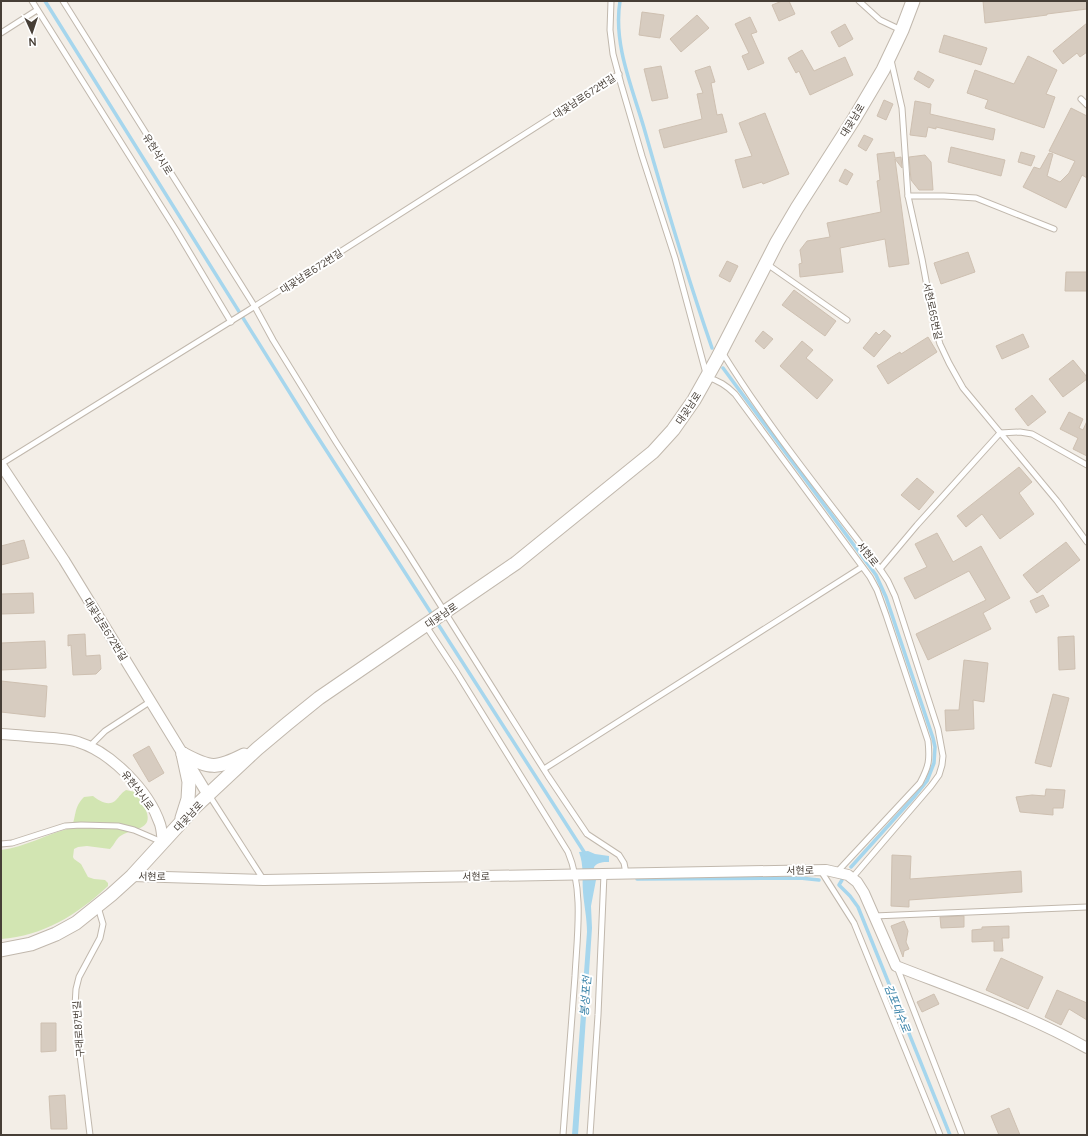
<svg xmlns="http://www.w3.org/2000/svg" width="1088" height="1136" font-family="Manrope,'Noto Sans KR',sans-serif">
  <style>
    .green { fill: #d2e5b2 }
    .water { fill: #a6d6ed }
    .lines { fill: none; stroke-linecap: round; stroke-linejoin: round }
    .stream { stroke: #a6d6ed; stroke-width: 3.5 }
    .building { fill: #d7ccc0; stroke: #cec0b1 }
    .service-casing { stroke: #c1b8ad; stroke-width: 7 }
    .minor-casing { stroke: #c1b8ad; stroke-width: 12 }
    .tertiary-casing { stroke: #c1b8ad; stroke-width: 15 }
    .service { stroke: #fff; stroke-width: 5 }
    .minor { stroke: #fff; stroke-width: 10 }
    .tertiary { stroke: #fff; stroke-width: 13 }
    .labels { text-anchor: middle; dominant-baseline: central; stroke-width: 4; stroke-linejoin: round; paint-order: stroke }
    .street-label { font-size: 10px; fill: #463e36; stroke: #fff }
    .water-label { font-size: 11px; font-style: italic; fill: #327ea5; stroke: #fff }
  </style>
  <rect width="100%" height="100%" fill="#f3eee7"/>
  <!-- green -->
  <path class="green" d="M126,790l9,2c6,9 21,28 7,35 -6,4 -14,4 -20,8 -6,3 -7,9 -12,14l-23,-3 -9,1 -4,2 -1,8 1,2 7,5 7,13 6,2 11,1 3,3v3c-31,29 -65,50 -107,53v-89c24,-3 46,-16 70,-22 6,-12 2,-20 13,-31l9,-1c6,5 16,11 23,4 4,-4 5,-7 10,-10z"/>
  <!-- water -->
  <path class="water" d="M588,851l7,3 14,2v6c-6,0 -11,0 -15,5l2,13 -5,26 1,22 -14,207h-6l15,-203c0,-14 -3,-27 -4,-40 -1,-14 1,-27 -4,-40z"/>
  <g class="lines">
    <!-- stream -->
    <g class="stream">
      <path d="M45,1l263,421 125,194"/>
      <path d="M620,1c-7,43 12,86 24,127 21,74 43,148 68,220"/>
      <path d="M723,368l153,207 10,22 47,141 2,9 -1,16 -7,18 -12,15 -64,71"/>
      <path d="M436,621l150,234"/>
      <path d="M637,879l163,-1 19,2"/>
      <path d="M842,880l-3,5 11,11 8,11 92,228"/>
    </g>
  </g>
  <!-- building -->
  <g class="building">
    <path d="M782,1h7l6,13 -16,7 -7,-16z"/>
    <path d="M983,1h104v8l-40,5v1l-62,8z"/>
    <path d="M642,12l22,3 -4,23 -21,-3z"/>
    <path d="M697,15l12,13 -28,24 -11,-13z"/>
    <path d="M750,17l7,15 -6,2 13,29 -16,7 -6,-14 7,-3 -14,-29z"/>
    <path d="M1087,23v29l-7,5 -3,-4 -14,11 -10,-13z"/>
    <path d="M845,24l8,15 -14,8 -8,-15z"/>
    <path d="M944,35l43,13 -6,17 -42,-13z"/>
    <path d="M802,50l12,21 31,-14 8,18 -43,20 -11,-24 -3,2 -8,-15z"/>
    <path d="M1028,56l29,14 -11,24 9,3 -11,31 -59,-20 3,-8 -21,-7 8,-23 39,14z"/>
    <path d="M661,66l7,32 -16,3 -8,-32z"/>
    <path d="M710,66l5,16 -4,1 6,32 5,-1 5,18 -63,16 -5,-18 43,-11 -5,-25 6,-1 -8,-22z"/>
    <path d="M918,71l16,9 -5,8 -15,-9z"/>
    <path d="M884,100l9,4 -7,16 -9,-4z"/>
    <path d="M915,101l16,3 -1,10 65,15 -2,11 -57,-13v2l-8,-2 -2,10 -16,-2z"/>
    <path d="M1071,108l16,8v62l-5,-3 -16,33 -43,-21 11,-20 6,2 9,-16 4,1 -6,22 13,6 9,-9 6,-12 -26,-10z"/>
    <path d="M765,113l24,61 -26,10 -1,-2 -19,6 -8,-28 17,-4 -13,-33z"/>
    <path d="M864,135l9,4 -7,12 -8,-5z"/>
    <path d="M951,147l54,13 -4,16 -53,-14z"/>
    <path d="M894,152l1,6 6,-1 1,11 -7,-9 14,105 -20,3 -4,-28 -45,9 3,24 -43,5 -1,-13 3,-1 -2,-13 7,-9 23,-4 -3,-14 54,-11 -4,-31 3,-1 -3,-26z"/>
    <path d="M1021,152l14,4 -4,10 -13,-4z"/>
    <path d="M925,155l6,7 2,28h-14l-8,-10 -2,-23z"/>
    <path d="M845,169l8,5 -6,11 -8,-4z"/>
    <path d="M968,252l7,20 -34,12 -7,-21z"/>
    <path d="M727,261l11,5 -8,16 -11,-6z"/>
    <path d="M1066,272h21v19h-22z"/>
    <path d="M794,290l42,31 -11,15 -43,-31z"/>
    <path d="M884,330l7,6 -17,21 -11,-9 13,-16 3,3z"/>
    <path d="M763,331l10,8 -9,10 -9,-8z"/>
    <path d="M1023,334l6,13 -27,12 -6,-13z"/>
    <path d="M928,337l9,15 -49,32 -11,-18 23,-14 1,2z"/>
    <path d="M802,341l11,9 -7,8 27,22 -16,19 -37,-33z"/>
    <path d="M1073,360l14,17v2l-24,18 -14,-18z"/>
    <path d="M1032,395l14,17 -18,14 -13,-17z"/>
    <path d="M1069,412l14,7 -4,9 4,2 4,-9v35l-14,-7 5,-11 -18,-9z"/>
    <path d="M1019,467l13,15 -13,11 15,21 -34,25 -18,-25 -16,13 -9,-11z"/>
    <path d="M917,478l17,14 -15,18 -18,-15z"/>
    <path d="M937,533l16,29 28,-16 29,52 -27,15 8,16 -63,31 -12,-26 70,-34 -17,-29 -54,28 -11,-21 23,-11 -12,-23z"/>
    <path d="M24,540l5,18 -28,7v-19z"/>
    <path d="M1066,542l14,18 -43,33 -14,-18z"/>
    <path d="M33,593l1,20 -33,1v-20z"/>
    <path d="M1043,595l6,11 -13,7 -6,-12z"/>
    <path d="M85,634l1,22 14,-1 1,14 -5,5 -23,1 -2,-30 -3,1v-11z"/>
    <path d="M1074,636l1,33 -16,1 -1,-33z"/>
    <path d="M45,641l1,27 -45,2v-27z"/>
    <path d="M964,660l24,3 -4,39 -11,-2 1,29 -28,2 -1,-21h14z"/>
    <path d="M1,681l46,5 -2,31 -44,-5z"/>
    <path d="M1053,694l16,4 -18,69 -16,-4z"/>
    <path d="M149,746l15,27 -15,9 -16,-27z"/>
    <path d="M1046,789l19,1 -2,18h-10v7l-33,-3 -4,-15 16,-2 13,1z"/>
    <path d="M892,855l19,1 -1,23 111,-8 1,21 -113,8v7l-18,-1z"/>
    <path d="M964,916v11l-23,1 -1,-11z"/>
    <path d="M904,921l4,10 -2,11 3,7 -5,2 -1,6 -12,-31z"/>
    <path d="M1009,926v12h-7l1,13h-9v-10l-22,1v-12l10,-1v-2z"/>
    <path d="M1001,958l42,19 -15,32 -42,-19z"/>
    <path d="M1057,990l30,13v17l-18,-11 -8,16 -16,-8z"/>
    <path d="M934,994l5,10 -17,8 -5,-10z"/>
    <path d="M41,1023h15v28l-15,1z"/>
    <path d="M65,1095l2,34h-16l-2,-33z"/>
    <path d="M1009,1108l11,27h-21l-8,-19z"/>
  </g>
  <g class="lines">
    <defs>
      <g id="service">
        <path d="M32,1l144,229 55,92"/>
        <path d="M63,1l192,306 18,33 63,102 71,110 141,224 39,58 32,21 5,8 2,10"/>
        <path d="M611,1l-1,29 3,24 8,30 21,72 33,102 32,119c12,4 19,8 28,17l135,183 7,13 9,25 42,126c2,19 1,25 -8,42l-83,89"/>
        <path d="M859,1l21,19 21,10"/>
        <path d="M1,33l36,-23"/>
        <path d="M891,60l11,48 6,88 14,63 12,65 6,20 9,19 14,25 94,113 30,41"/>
        <path d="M1081,99l6,6"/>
        <path d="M908,196h36l32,2 78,31"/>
        <path d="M767,264l80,56"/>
        <path d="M722,352c47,76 104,146 158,217l8,12 7,15 43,133 5,27 -1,9 -3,10 -8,11 -79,92"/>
        <path d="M1,464l248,-154 370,-236"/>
        <path d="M880,569l37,-44 83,-92 20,-1 12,2 55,31"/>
        <path d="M426,626l31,47 111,179c16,38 9,84 7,124 -4,53 -8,106 -12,159"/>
        <path d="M90,746l15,-15 46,-30"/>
        <path d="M544,769l318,-202"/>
        <path d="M209,795l54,84"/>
        <path d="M1,844l11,-1 53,-17 16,-1 37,1 16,4 28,12"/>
        <path d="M821,871l33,52 86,212"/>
        <path d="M874,916l213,-9"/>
        <path d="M897,967l65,168"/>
        <path d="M90,1135l-13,-104 -2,-25 1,-17 3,-12 21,-39 3,-14 -5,-17"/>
        <path d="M590,1135l8,-120 6,-141"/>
      </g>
      <g id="minor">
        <path d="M1,465l63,95 144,235"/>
        <path d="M1,734c17,1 35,3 52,4 8,1 17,1 25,4 33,10 71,49 82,82 2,6 2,13 3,18"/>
        <path d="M132,876l132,4 562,-10 22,5 9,7 7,11 32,73c64,25 131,48 191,82"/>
      </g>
      <g id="tertiary">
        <path d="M183,754c28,15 33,15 61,1"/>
        <path d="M182,818l6,-19 1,-17 -6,-28"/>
        <path d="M1,950l30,-6 25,-10 20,-11 35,-28 21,-19 64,-70 61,-57 31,-26 31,-25 197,-135 137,-111 20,-22 21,-30 23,-41 60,-117 20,-34 57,-89 29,-49 19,-40 11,-29"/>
      </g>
    </defs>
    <!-- service casing -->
    <use href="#service" class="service-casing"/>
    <!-- minor casing -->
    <use href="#minor" class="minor-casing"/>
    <!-- tertiary casing -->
    <use href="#tertiary" class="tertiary-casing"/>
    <!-- service -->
    <use href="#service" class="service"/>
    <!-- minor -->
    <use href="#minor" class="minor"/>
    <!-- tertiary -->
    <use href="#tertiary" class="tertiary"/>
  </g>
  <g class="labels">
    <!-- street labels -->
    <g class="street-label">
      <text transform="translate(584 96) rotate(-33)">대곶남로672번길</text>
      <text transform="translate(852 120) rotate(-58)">대곶남로</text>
      <text transform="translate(158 154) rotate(58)">유현삭시로</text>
      <text transform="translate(311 271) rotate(-33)">대곶남로672번길</text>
      <text transform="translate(933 311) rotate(78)">서현로65번길</text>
      <text transform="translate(688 408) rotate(-56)">대곶남로</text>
      <text transform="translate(868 554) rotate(52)">서현로</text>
      <text transform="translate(441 615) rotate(-34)">대곶남로</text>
      <text transform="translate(106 629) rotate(58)">대곶남로672번길</text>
      <text transform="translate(138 790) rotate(53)">유현삭시로</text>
      <text transform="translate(188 816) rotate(-47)">대곶남로</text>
      <text transform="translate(800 870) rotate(-1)">서현로</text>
      <text transform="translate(152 876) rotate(1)">서현로</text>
      <text transform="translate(476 876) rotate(-1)">서현로</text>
      <text transform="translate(78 1029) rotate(-94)">구래로87번길</text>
    </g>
    <!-- water labels -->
    <g class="water-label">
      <text transform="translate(585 996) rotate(-86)">봉성포천</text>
      <text transform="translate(898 1008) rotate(68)">김포대수로</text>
    </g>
  </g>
  <!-- border -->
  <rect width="1088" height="1136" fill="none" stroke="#463e36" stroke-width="4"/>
  <!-- north arrow -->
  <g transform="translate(32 32) rotate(177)" stroke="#ffffff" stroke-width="3" paint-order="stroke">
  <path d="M0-3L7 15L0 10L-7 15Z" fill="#463e36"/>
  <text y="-6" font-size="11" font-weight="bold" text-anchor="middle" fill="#463e36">N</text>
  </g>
</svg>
